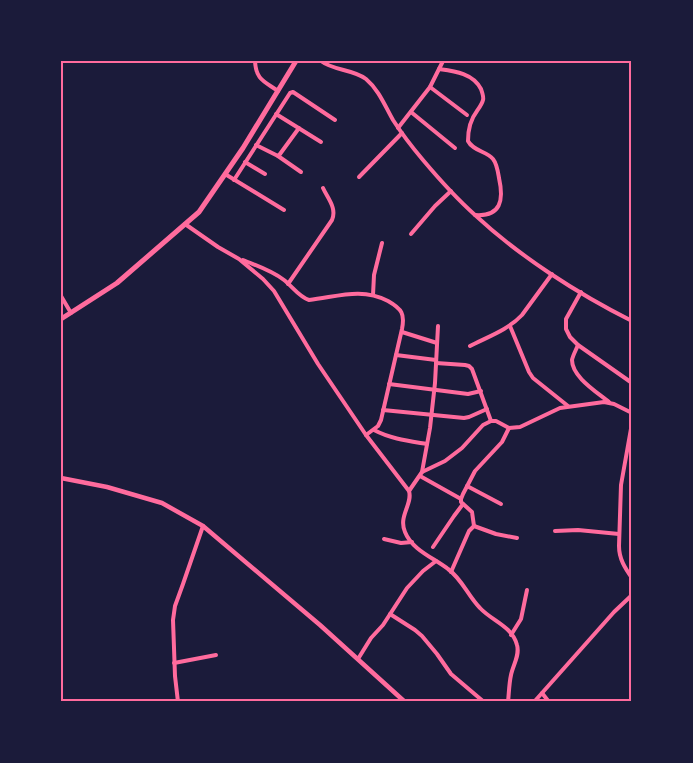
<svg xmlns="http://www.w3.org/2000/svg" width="693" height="763" font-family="'Golos Text',sans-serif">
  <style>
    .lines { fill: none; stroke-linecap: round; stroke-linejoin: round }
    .minor { stroke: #ff6b9d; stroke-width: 4 }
    .tertiary { stroke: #ff6b9d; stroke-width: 4.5 }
    .secondary { stroke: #ff6b9d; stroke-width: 5 }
    .neatline { fill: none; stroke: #ff6b9d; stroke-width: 2 }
  </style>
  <rect width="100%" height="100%" fill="#1b1b3a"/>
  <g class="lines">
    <!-- minor -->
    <g class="minor">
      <path d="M255,61c1,19 9,20 23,30"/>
      <path d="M321,61c13,10 32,8 45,18 13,11 19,27 27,41 9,14 19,27 30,40 16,19 33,38 52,55 44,41 103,79 157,106"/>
      <path d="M439,69c15,2 34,4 42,20 1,3 3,8 2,11 -1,4 -4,8 -6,11 -7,9 -9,18 -9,30 5,10 18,10 25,18 4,5 5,13 6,19 5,22 2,39 -24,37"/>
      <path d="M430,87l37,28"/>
      <path d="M411,112l44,36"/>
      <path d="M276,114l45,28"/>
      <path d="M398,128l32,-41 13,-26"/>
      <path d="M256,145l22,11 2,-2 19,-26"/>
      <path d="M278,156l23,16"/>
      <path d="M245,162l20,12"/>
      <path d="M225,174l59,36"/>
      <path d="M359,177l43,-44"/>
      <path d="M234,180l56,-87 3,-1 42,28"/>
      <path d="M185,224l33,23 21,12 24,20 11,12 44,73 48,71 43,56c4,13 -11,25 -4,41 7,18 29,26 43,37 14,10 20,27 32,39 12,13 32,18 37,37 3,10 -4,20 -6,30 -2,9 -2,18 -3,27"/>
      <path d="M411,234l24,-28 16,-15"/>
      <path d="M243,260c14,6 28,10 41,20 8,6 15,17 25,20 28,-3 52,-13 79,1 14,8 17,13 14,28l-21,91 -3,6 -12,9"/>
      <path d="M288,284l44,-64c5,-12 -4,-21 -9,-32"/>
      <path d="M581,292l-15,27v10l4,8 8,8 54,38"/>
      <path d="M373,295l1,-20 8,-32"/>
      <path d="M61,296l10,17"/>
      <path d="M510,326l19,46 4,6 35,28"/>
      <path d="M402,332l35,11"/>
      <path d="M578,345c-2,5 -5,10 -6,15 0,17 25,32 37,42"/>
      <path d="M470,346c17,-9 38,-16 52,-31l30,-41"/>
      <path d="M396,355l40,5"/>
      <path d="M436,363l29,2 4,1 3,3 19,52"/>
      <path d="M389,384l79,10 13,-3"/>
      <path d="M383,410l81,8 5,-1 18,-8"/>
      <path d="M632,423l-11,62 -2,61c0,13 6,22 13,32"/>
      <path d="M374,430c17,9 35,11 53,14"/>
      <path d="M422,472l23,-11 17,-13 21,-23 8,-4h5l13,7 11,-1 40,-19 44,-6 10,2 18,9"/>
      <path d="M420,476l41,23"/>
      <path d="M467,486l34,18"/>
      <path d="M409,491l13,-19 8,-44 5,-45 3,-57"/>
      <path d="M474,526l-2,-14 -11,-10v-3l2,-5 12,-23 27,-29 7,-14"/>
      <path d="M555,531l23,-1 41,4"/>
      <path d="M384,539l17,4 11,-1"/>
      <path d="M433,547l21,-31 9,-12"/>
      <path d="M451,572l18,-41 5,-5 22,8 21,4"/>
      <path d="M390,614l25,16 7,6 15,18 14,20 33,28"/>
      <path d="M511,635l10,-16 6,-29"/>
      <path d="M358,659l13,-21 12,-13 24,-37 16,-17 13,-10"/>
      <path d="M174,663l42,-8"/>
      <path d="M542,693l7,9"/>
      <path d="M178,702l-3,-26 -2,-56 2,-14 8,-22 20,-58"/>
      <path d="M534,702l80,-90 18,-17"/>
    </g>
    <!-- tertiary -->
    <path class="tertiary" d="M61,478l46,9 55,16 41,23 117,99 85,77"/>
    <!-- secondary -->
    <path class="secondary" d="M61,319l56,-36 82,-71 44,-64 53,-87"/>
  </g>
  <!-- border -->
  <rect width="693" height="763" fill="none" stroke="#1b1b3a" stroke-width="125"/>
  <rect x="62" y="62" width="568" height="638" class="neatline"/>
</svg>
